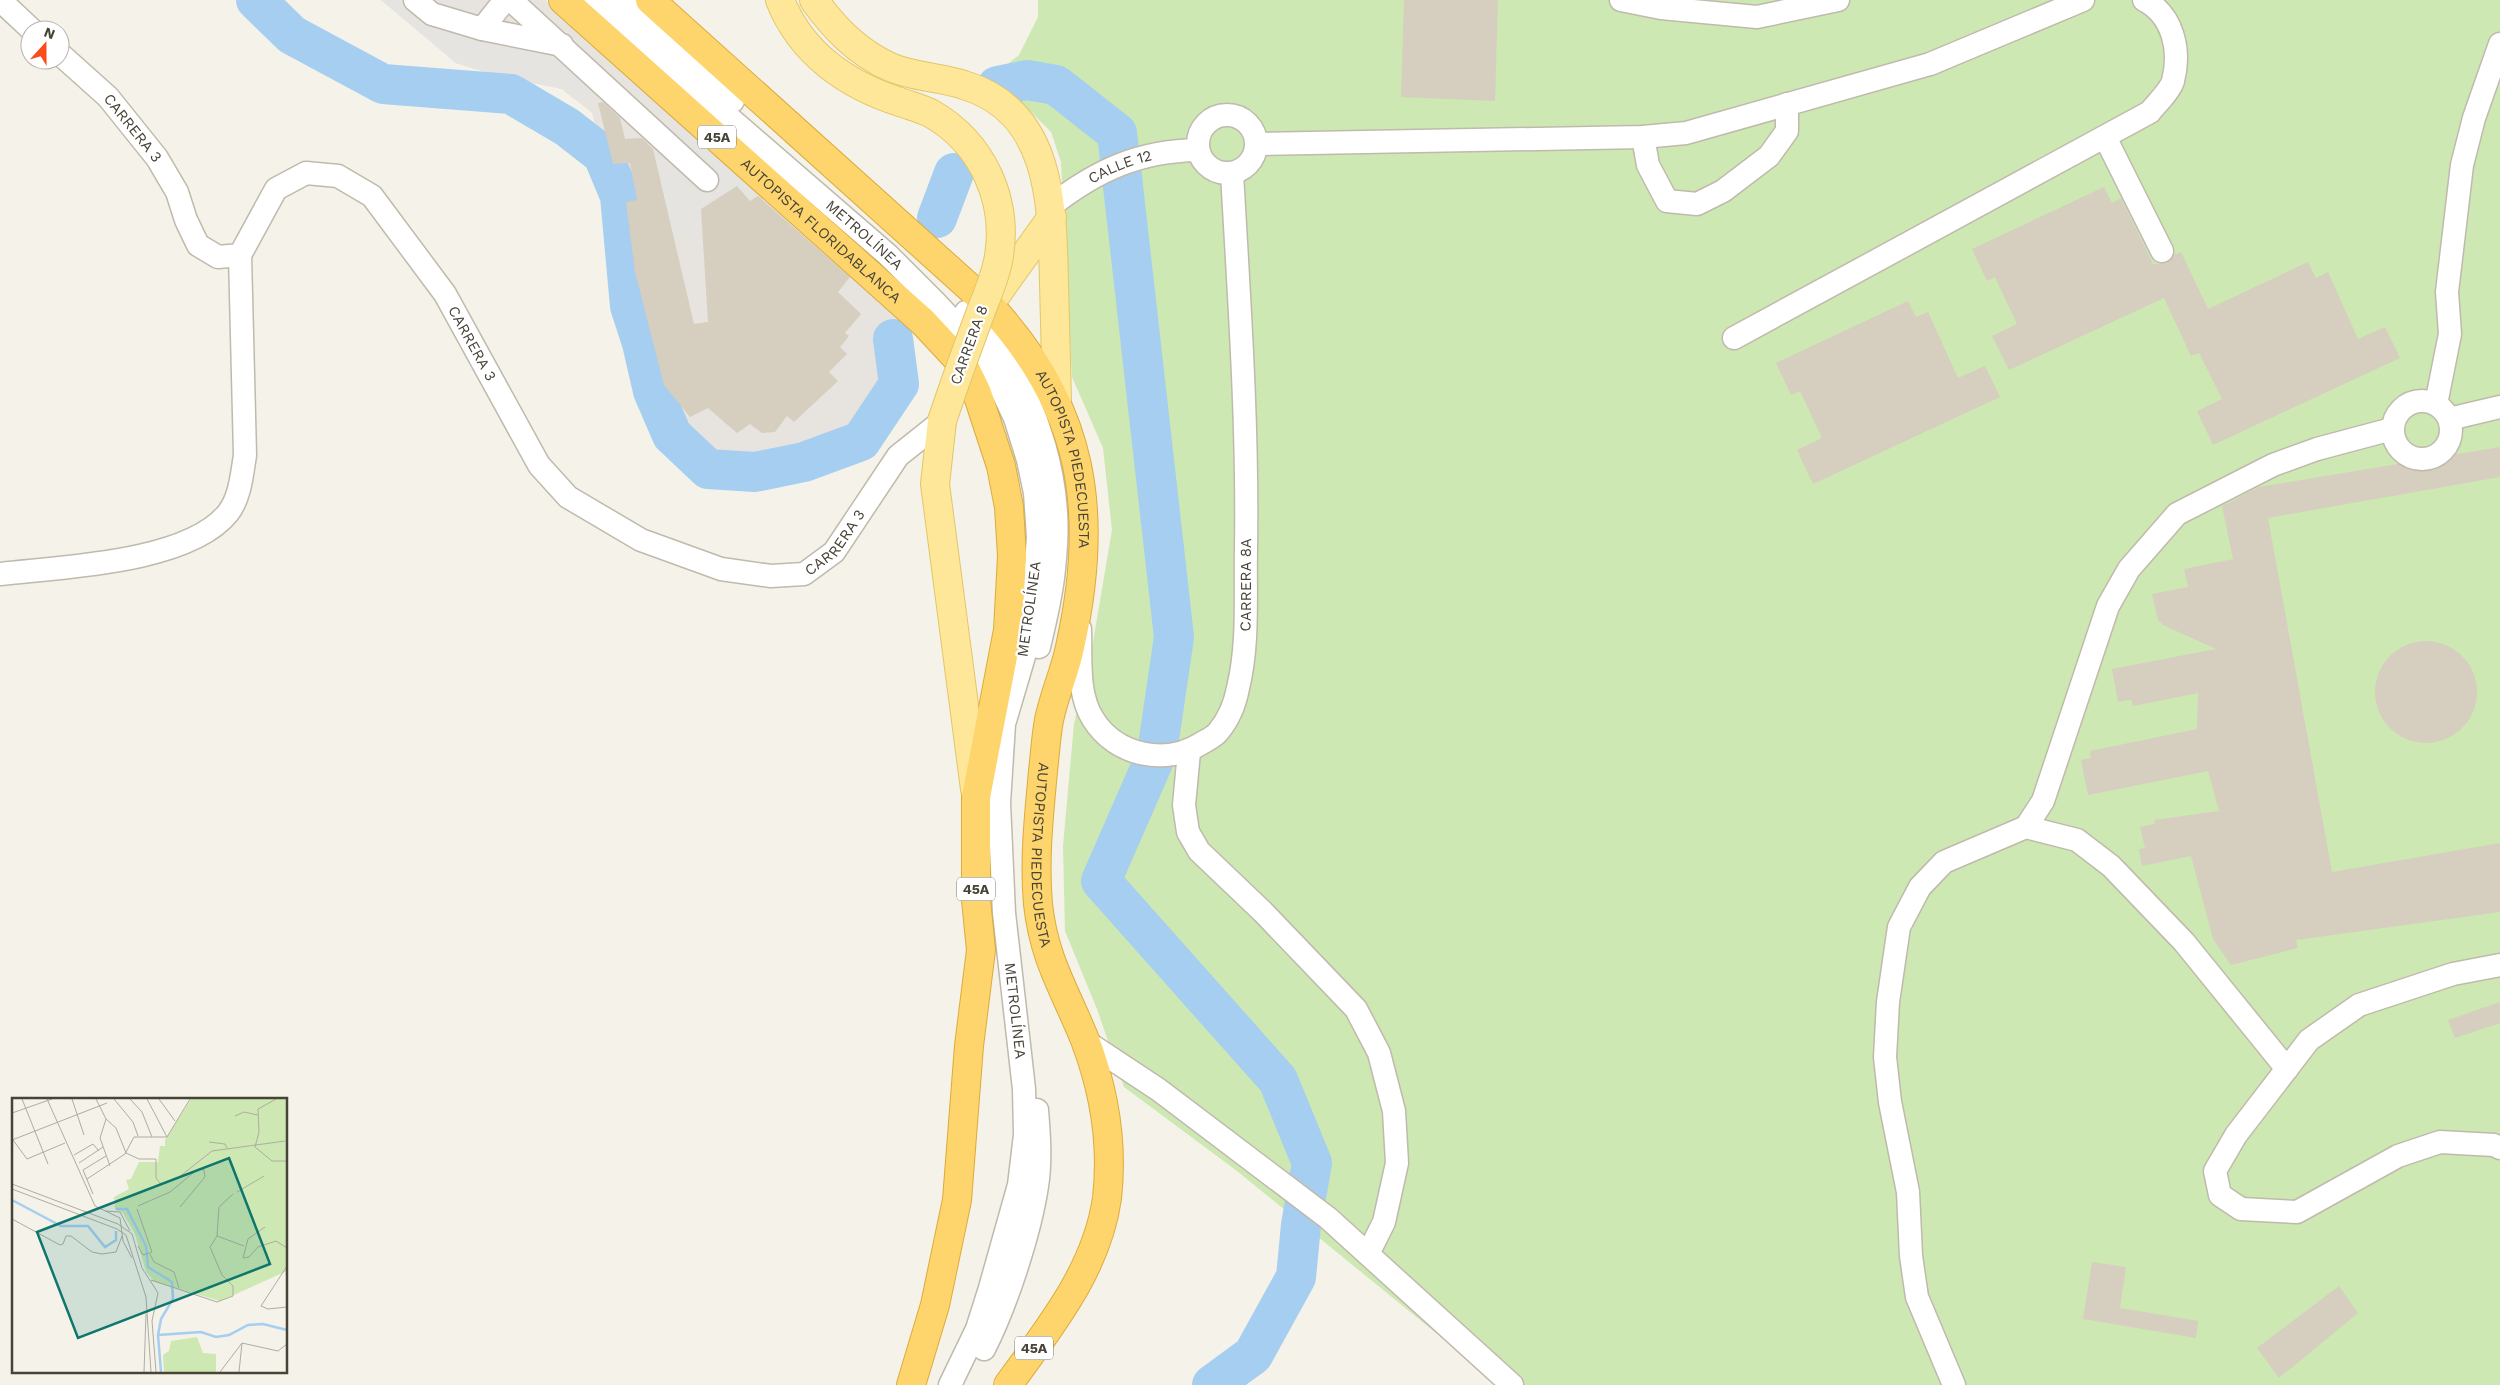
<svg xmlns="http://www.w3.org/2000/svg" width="2500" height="1385" font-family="'Work Sans',sans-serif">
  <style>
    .industrial { fill: #e7e3de }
    .green { fill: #cde8b3 }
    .parking { fill: #e6e4e1 }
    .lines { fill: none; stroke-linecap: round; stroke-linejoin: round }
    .river { stroke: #a6cef0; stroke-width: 40 }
    .building { fill: #d6cebf }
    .minor-casing { stroke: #c0baac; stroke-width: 25 }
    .major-casing { stroke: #e4c668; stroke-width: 30 }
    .highway-casing { stroke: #ddab3b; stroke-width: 30 }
    .minor { stroke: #fff; stroke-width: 22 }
    .major { stroke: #fee799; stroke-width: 28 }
    .highway { stroke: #fdd56c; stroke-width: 28 }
    .major-bridge-casing { stroke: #e4c668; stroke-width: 30; stroke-linecap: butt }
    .major-bridge { stroke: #fee799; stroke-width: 28 }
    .labels { text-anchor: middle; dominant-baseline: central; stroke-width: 4.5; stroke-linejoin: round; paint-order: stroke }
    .shield { fill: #fff; stroke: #7f7b73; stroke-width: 1 }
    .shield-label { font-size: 14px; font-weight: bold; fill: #484337 }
    .street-label { font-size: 15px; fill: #484337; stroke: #fff }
    .inset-river { fill: none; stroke: #a6cef0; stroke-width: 2.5 }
    .inset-road { fill: none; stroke: #afaca2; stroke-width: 1 }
    .view { fill: #0f766e; fill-opacity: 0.15; stroke: #0f766e; stroke-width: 2.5 }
    .inset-edge { fill: none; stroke: #484337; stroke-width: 2.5 }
  </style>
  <rect width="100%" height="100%" fill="#f4f2e9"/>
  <!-- industrial -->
  <path class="industrial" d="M381,0h164l355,318 -7,21 6,45 -38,57 -57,21 -49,10 -47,-3 -36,-34 -19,-44 -11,-48 -12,-37 -10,-110 -16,-38 -12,-45 -30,-24 -64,-13 -42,-13z"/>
  <!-- green -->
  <path class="green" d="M1038,0h1462v1385h-1000l-263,-214 -113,-84 -27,-78 -32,-78 -2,-85 11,-122 18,-76 20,-118 -9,-82 -31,-71 -11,-215 -10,-30 -26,-26 -36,-27 30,-24 19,-38z"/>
  <!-- parking -->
  <g class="parking">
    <path d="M381,0h24l19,19 133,38 31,31 -14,11 -12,-10 -64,-13 -42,-13z"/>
    <path d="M685,126l94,84h-6l-15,-14 -8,5 -13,-15 -35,42 -8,1 1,5 -21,3 -19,-81z"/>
  </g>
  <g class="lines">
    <!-- river -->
    <g class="river">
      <path d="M256,0l36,35 91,49 128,10 56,33 36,28 17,41 10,110 12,37 11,48 19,44 36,34 47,3 49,-10 57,-21 38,-57 -6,-45"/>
      <path d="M997,86l30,-6 29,5 61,48 57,504 -17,116 -56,128 177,199 34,83 -11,62 -5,52 -43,78 -41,30"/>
      <path d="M937,218l17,-45"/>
    </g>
  </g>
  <!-- building -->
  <g class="building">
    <path d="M1404,0h94l-3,101 -94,-4z"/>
    <path d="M603,102l17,16 5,21 17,-1 11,11 41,175 14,-2 -7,-113 36,-23 13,15 8,-5 92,81 -12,15 23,22 -16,19 4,3 -9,11 7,7 -18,18 9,9 -44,41 -7,-6 -12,16 -13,1 -12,-9 -13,9 -29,-25 -18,9 -26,-32 -29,-113 -9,-70 11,-2 -7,-37 -17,1 -15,-61z"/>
    <path d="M2104,187l8,16 9,-5 32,66 14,-1 7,-8 7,-3 27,57 100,-47 8,16 12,-6 30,67 27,-12 15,31 -187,87 -16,-34 25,-12 -23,-46 -8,3 -27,-58 -155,72 -17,-34 25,-12 -22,-47 -8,4 -15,-32z"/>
    <path d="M1908,301l8,16 12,-5 30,66 27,-12 15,31 -187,87 -16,-34 25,-12 -22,-47 -9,4 -15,-32z"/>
    <path d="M2500,447v30l-232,41 64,354 168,-29v69l-204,28 2,8 -67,17 -18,-26 -22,-83 -49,10 -3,-17 6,-1 -5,-21 15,-3 -1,-4 65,-9 -11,-40 -120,24 -7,-35 10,-2 -1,-7 107,-22 1,-36 -65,13 -2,-6 -13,2 -6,-33 104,-20 -53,-24 -5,-5 -6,-26 36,-7 -4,-18 49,-10 -11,-53 37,-19z"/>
    <circle cx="2426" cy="692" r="51"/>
    <path d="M2500,1002v21l-45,15 -7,-18z"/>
    <path d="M2092,1262l34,5 -6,41 78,13 -2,17 -113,-19z"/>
    <path d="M2339,1286l19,27 -79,65 -22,-30z"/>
  </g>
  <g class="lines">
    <defs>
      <g id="minor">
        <path d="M0,0l32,30"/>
        <path d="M415,0l17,14 50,15 23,-29"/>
        <path d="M511,0l196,180"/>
        <path id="s1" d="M593,0l295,255 47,47 44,47 15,25 21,44 13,42 7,33 3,44 -4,54 -9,62 -21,71 -5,79 5,110 20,176 1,46 -6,50 -29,103 -13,41 -27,56"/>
        <path d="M620,0l113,101"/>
        <path d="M1621,0l40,8 96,9 81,-17"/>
        <path d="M482,29l80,16"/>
        <path id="s2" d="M60,54l48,43 49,61 20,34 9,28 12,25 20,12 22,-2 36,-66 30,-16 32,3 34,20 73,98 94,171 29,32 73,43 80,29 50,7 33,-2 30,-22 64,-96 44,-35"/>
        <circle cx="1227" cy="144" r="29"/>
        <path d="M1643,137l5,28 19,36 30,3 26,-13 46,-35 18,-25v-27"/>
        <path d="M2105,137l57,114"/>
        <path d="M1257,144l386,-7 43,-4 244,-69 153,-64"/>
        <path id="s3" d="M1051,206c46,-36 88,-55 147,-56"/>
        <path d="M966,312c10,10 21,20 29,30 43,60 68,142 60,216 -2,30 -9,59 -16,89"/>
        <path d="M1734,338l416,-226c7,-9 20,-21 23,-31 8,-31 0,-66 -29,-81"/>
        <circle cx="2422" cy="430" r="29"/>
        <path d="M2436,404l14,-70 -3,-42 15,-127 12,-47 26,-74"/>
        <path d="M2449,419l51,-12"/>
        <path d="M0,574c61,-7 188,-11 228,-61 12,-15 14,-39 17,-58l-5,-200"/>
        <path id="s4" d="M1080,629c1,29 -3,65 13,90 23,37 73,47 109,24 5,-3 12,-6 16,-11 11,-13 17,-28 20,-44 11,-45 7,-94 8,-140 2,-125 -7,-250 -14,-375"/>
        <path d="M1189,752l-5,53 4,27 11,19 64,61 93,97 23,44 15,58 3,52 -13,59 -16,32"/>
        <path d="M2026,827l17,-26 65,-195 21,-37 48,-55 96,-49 44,-16 75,-20"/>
        <path d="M2500,965l-47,9 -94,31 -50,35 -73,95 -21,36 5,24 21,14 56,3 101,-56 42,-14 54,3 6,3"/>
        <path d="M1085,1041l74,49 169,128 184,167"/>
        <path d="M984,1349c22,-43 46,-116 53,-163 4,-25 2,-51 0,-76"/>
        <path d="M1954,1385l-37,-88 -6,-41 -3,-64 -18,-90 -5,-45 3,-55 11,-75 21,-40 24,-25 82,-35 51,13 34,26 73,76 103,127"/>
      </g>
      <g id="major">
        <path d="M780,0c21,53 67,85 120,102"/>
        <path d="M814,0c20,28 43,52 76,67 23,10 50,10 74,18 89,27 88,122 90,198 1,39 2,78 3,118"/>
        <path d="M989,305l63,-88"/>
        <path d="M942,421l-7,63 40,305"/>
      </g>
      <g id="highway">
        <path id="s5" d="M563,0l360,322 41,44 13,27 24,73 8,41 3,49 -4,74 -32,167v103l5,50 -12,96 -12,154 -22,105 -24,80"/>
        <path id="s6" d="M650,0l339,305c96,103 111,208 81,342 -5,25 -16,48 -21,73 -3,16 -4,34 -6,51 -4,44 -9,88 -5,133 6,56 27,86 47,136 19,50 28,105 22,158 -10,72 -58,130 -99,187"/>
      </g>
    </defs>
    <!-- minor casing -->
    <use href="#minor" class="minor-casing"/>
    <!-- major casing -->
    <use href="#major" class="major-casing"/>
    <!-- highway casing -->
    <use href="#highway" class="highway-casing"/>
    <!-- minor -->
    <use href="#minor" class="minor"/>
    <!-- major -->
    <use href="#major" class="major"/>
    <!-- highway -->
    <use href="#highway" class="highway"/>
    <defs>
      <path id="major-bridge" d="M900,102c11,4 23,7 32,12 50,29 76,85 67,142 -3,20 -12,39 -19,58 -13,35 -26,71 -38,107"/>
    </defs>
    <!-- major-bridge casing -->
    <use href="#major-bridge" class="major-bridge-casing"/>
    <!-- major-bridge -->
    <use href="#major-bridge" class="major-bridge"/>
  </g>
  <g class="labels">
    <!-- shield labels -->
    <g class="shield">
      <rect x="698" y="125.5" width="38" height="23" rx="4"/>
      <rect x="957" y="877.5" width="38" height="23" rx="4"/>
      <rect x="1015" y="1336.5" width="38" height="23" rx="4"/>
    </g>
    <g class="shield-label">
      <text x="717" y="137">45A</text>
      <text x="976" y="889">45A</text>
      <text x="1034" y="1348">45A</text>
    </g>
    <!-- street labels -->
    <g class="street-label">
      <text stroke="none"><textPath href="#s2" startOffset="104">CARRERA 3</textPath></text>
      <text stroke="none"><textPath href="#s3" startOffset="80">CALLE 12</textPath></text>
      <text stroke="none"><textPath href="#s5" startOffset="346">AUTOPISTA FLORIDABLANCA</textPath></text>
      <text stroke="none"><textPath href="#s1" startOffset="359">METROLÍNEA</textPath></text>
      <text stroke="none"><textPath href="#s2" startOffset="644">CARRERA 3</textPath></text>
      <text transform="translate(969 345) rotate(-70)">CARRERA 8</text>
      <text stroke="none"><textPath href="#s6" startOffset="632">AUTOPISTA PIEDECUESTA</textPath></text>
      <text stroke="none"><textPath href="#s2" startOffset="1124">CARRERA 3</textPath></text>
      <text stroke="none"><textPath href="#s4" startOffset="388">CARRERA 8A</textPath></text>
      <text transform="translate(1029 609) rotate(-82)">METROLÍNEA</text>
      <text stroke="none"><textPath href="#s6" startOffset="1036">AUTOPISTA PIEDECUESTA</textPath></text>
      <text stroke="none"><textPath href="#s1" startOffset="1199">METROLÍNEA</textPath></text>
    </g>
  </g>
  <!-- overview -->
  <g transform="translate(12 1098)">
    <rect width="275" height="275" fill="#f4f2e9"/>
    <path d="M179,1h96v172l-67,30 -65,-19 -9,-10 -11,-38 -12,-21 -8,-4 -1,-12 15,-8 -3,-9 5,-1 8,-17h19l2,-16h5v-6zM185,239l6,16 13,1v18h-52l-1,-17 6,-4 2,-10z" fill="#cde8b3"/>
    <path class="inset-river" d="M0,102l49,26h27l17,21 11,-7v-9M104,111h11l19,37 2,21 24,15 1,17 -12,20 -3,16 3,37M146,237l43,-3 15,5 13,-2 19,-10 15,-1 24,6"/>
    <path class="inset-road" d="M10,1l26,65M35,1l48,107 25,12 3,23 9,17M60,1l12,36M84,1l10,20 -6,19 10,28M102,1l19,23 5,14M118,1l12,13 10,25M135,1l20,38M147,1l16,22M264,1l-18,10 1,23 -4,15 17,14h15M0,15l40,-14M223,18l9,-4 14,3M94,21l10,9 10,25 13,6h17v19l5,6 17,-6 34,-27 73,-10M0,42l95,-37M1,42l14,19 38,-16M197,44l16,2 2,4M62,57l19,-11 6,7M67,65l24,-16M71,72l23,-14M71,72l10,24M75,81l38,-25 9,-17h33l23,-38M0,86l106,40 14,10 10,34 16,25 -6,28 4,51M0,91l105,40 9,6 20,62 5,75M225,94l27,-16M126,108l32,-14 28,-23 6,1 1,7 -25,30M125,111l15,43 -9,3 -5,-9M93,113l15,1 10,19M0,121l48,26 3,-1 3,-8h5l21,16 10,2 14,-2 6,-16M253,129l-17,12 -5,19 6,-1 9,-10 18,-6 11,7M205,138l27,10M138,156l4,8 20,10 5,16M275,168l-26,40 7,3 19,-2M139,182l66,22 16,-6v-10l-11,-11 -12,-28 7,-11 2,-29 14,-13M132,274l2,-58M208,274l22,-29 36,8 9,-7M227,274l3,-29"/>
    <path class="view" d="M217,60l41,106 -192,74 -41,-106z"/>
    <rect width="275" height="275" class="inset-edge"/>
  </g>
  <!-- north arrow -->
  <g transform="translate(45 45) rotate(21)"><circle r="24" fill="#ffffff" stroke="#b6b4af"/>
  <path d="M0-4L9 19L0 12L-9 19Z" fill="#f94b1c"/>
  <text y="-8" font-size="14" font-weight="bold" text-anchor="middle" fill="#484337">N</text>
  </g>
</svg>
